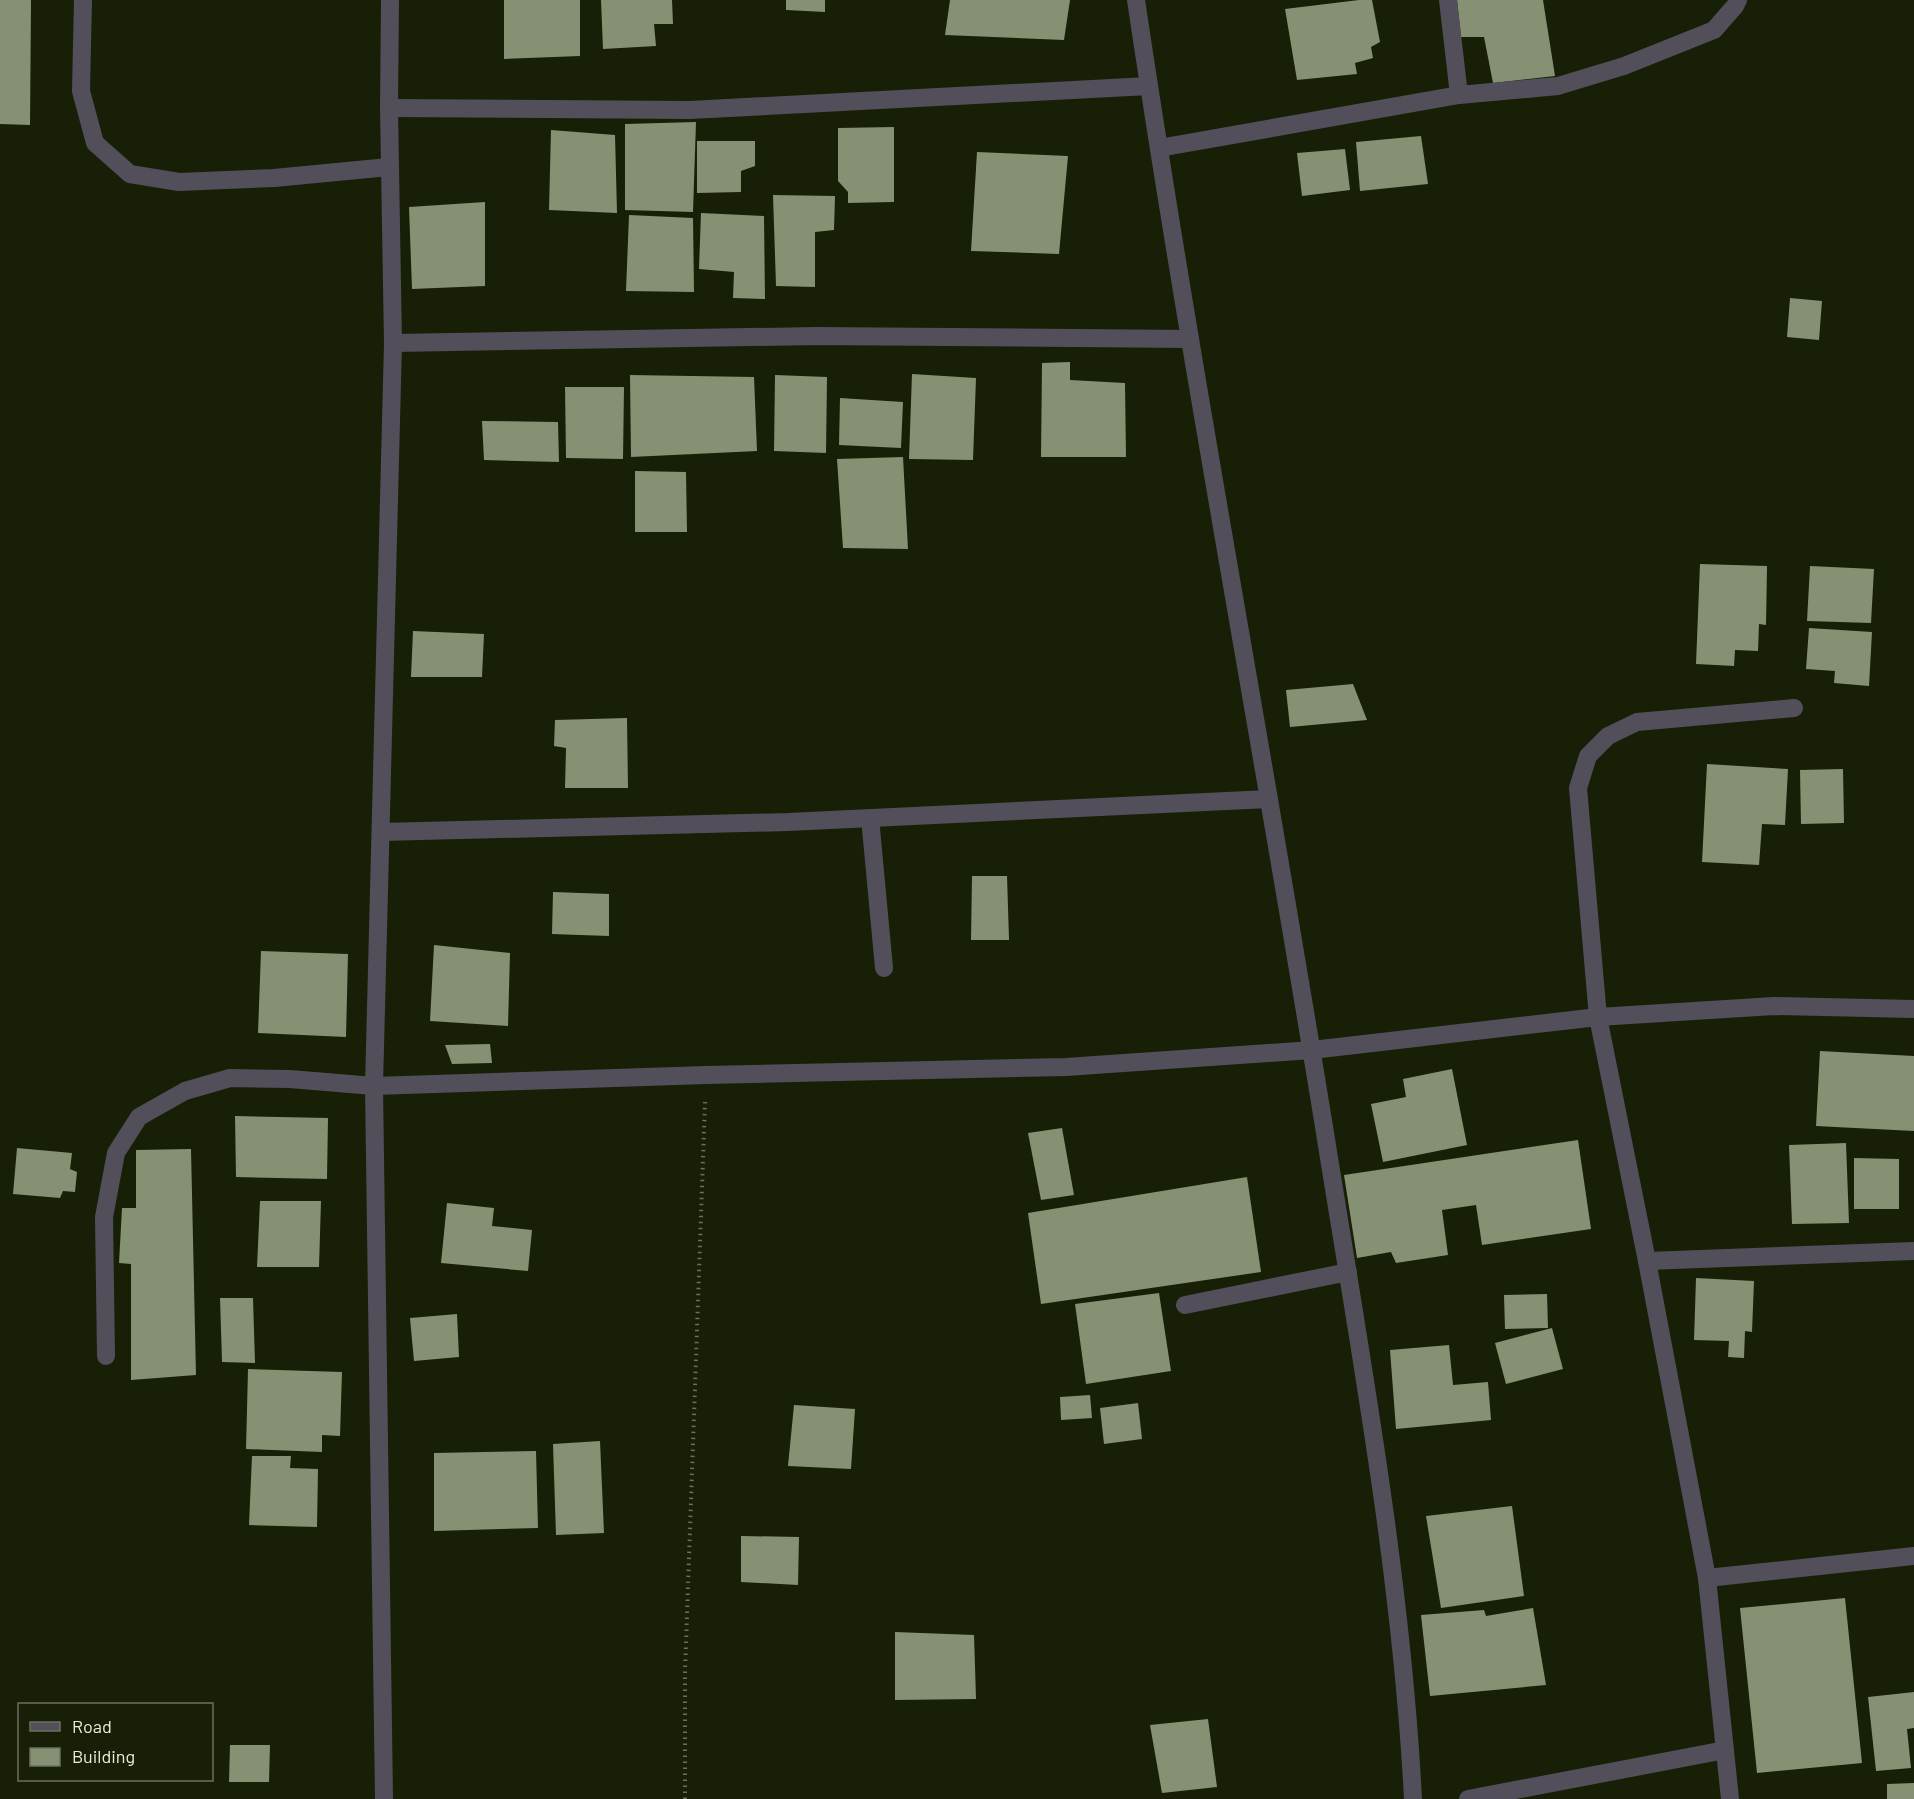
<svg xmlns="http://www.w3.org/2000/svg" width="1914" height="1799" font-family="Barlow,sans-serif">
  <style>
    .building { fill: #869173 }
    .lines { fill: none; stroke-linecap: round; stroke-linejoin: round }
    .path { stroke: #6a725d; stroke-width: 4; stroke-dasharray: 1.5 4.5; stroke-linecap: butt }
    .lane { stroke: #524f5a; stroke-width: 18 }
    .street { stroke: #524f5a; stroke-width: 18 }
  </style>
  <rect width="100%" height="100%" fill="#171f07"/>
  <!-- building -->
  <g class="building">
    <path d="M0,0h31l-1,125 -30,-1z"/>
    <path d="M504,0h76v56l-76,3z"/>
    <path d="M601,0h71l1,24h-19l2,22 -53,3z"/>
    <path d="M786,0h39v12l-39,-2z"/>
    <path d="M950,0h120l-6,40 -119,-5z"/>
    <path d="M1359,0h13l8,42 -9,5 2,11 -18,5 2,11 -60,6 -12,-71z"/>
    <path d="M1457,0h86l12,76 -62,7 -9,-46h-23z"/>
    <path d="M696,122l-3,90 -68,-2v-86z"/>
    <path d="M894,127v75l-46,1v-11l-10,-11v-53z"/>
    <path d="M551,130l64,5 2,78 -68,-3z"/>
    <path d="M1421,136l7,48 -68,7 -4,-49z"/>
    <path d="M697,141h58v25l-14,5v21l-44,1z"/>
    <path d="M1345,149l5,41 -48,6 -5,-43z"/>
    <path d="M977,152l91,4 -9,98 -88,-3z"/>
    <path d="M773,195l62,1 -1,34 -19,2v55l-39,-1z"/>
    <path d="M485,202v84l-73,3 -3,-82z"/>
    <path d="M701,213l63,3 1,83 -32,-1 1,-26 -35,-3z"/>
    <path d="M629,215l64,3 1,74 -68,-1z"/>
    <path d="M1790,298l32,3 -3,39 -32,-3z"/>
    <path d="M1070,362v18l55,3 1,74h-85l1,-94z"/>
    <path d="M912,374l64,4 -3,82 -64,-1z"/>
    <path d="M630,375l124,2 3,74 -126,6z"/>
    <path d="M775,375l52,2 -1,76 -52,-2z"/>
    <path d="M565,387h59l-1,72 -57,-1z"/>
    <path d="M840,398l63,4 -2,46 -62,-3z"/>
    <path d="M482,421l76,1 1,40 -75,-2z"/>
    <path d="M903,457l5,92 -65,-1 -6,-89z"/>
    <path d="M635,471l51,1 1,60h-52z"/>
    <path d="M1700,564l67,2 -1,59 -7,-1 -1,27 -23,-1 -1,16 -38,-2z"/>
    <path d="M1810,566l64,3 -3,54 -64,-2z"/>
    <path d="M1809,628l63,4 -3,54 -35,-3 1,-12 -29,-2z"/>
    <path d="M413,631l71,3 -2,43h-71z"/>
    <path d="M1353,684l14,36 -77,7 -4,-37z"/>
    <path d="M627,718l1,70h-63l1,-40 -12,-2 1,-26z"/>
    <path d="M1707,764l81,5 -3,56 -23,-1 -3,41 -57,-3z"/>
    <path d="M1843,769l1,54 -43,1 -1,-54z"/>
    <path d="M972,876h35l2,64h-38z"/>
    <path d="M553,892l56,2v42l-57,-2z"/>
    <path d="M434,945l76,8 -2,73 -78,-5z"/>
    <path d="M261,951l87,3 -2,83 -88,-4z"/>
    <path d="M490,1044l2,19 -40,1 -7,-19z"/>
    <path d="M1820,1051l94,5v75l-98,-5z"/>
    <path d="M1452,1069l15,76 -84,17 -12,-58 35,-7 -3,-18z"/>
    <path d="M235,1116l93,2 -1,61 -91,-2z"/>
    <path d="M1062,1128l12,67 -33,5 -13,-67z"/>
    <path d="M1578,1140l13,89 -109,16 -6,-40 -34,5 6,45 -52,8 -5,-11 -34,6 -13,-83z"/>
    <path d="M1846,1143l3,80 -57,1 -3,-79z"/>
    <path d="M17,1148l55,5 -2,16 7,3 -2,20 -12,-1 -3,7 -47,-4z"/>
    <path d="M191,1149l5,226 -65,5v-116l-12,-1 3,-55h14v-58z"/>
    <path d="M1854,1158l45,1v50h-45z"/>
    <path d="M1247,1177l14,95 -220,32 -13,-91z"/>
    <path d="M260,1201h61l-2,66h-62z"/>
    <path d="M447,1203l47,5 -2,18 40,4 -4,41 -87,-8z"/>
    <path d="M1696,1278l58,3 -2,51 -7,-1 -1,27 -16,-1 1,-16 -35,-1z"/>
    <path d="M1159,1293l12,78 -85,13 -11,-80z"/>
    <path d="M1547,1294l1,34 -43,1 -1,-34z"/>
    <path d="M220,1298h33l2,65 -33,-1z"/>
    <path d="M457,1314l2,43 -45,4 -4,-43z"/>
    <path d="M1552,1328l11,41 -57,15 -11,-41z"/>
    <path d="M1449,1345l4,40 35,-3 3,38 -95,9 -6,-79z"/>
    <path d="M248,1369l94,3 -2,64 -18,-1v17l-76,-3z"/>
    <path d="M1090,1395l2,23 -31,2 -1,-23z"/>
    <path d="M1138,1403l4,36 -38,5 -4,-36z"/>
    <path d="M794,1405l61,4 -4,60 -63,-3z"/>
    <path d="M600,1441l4,92 -48,2 -3,-91z"/>
    <path d="M536,1451l2,77 -104,3v-78z"/>
    <path d="M252,1456h39l-1,12 28,1 -1,58 -68,-2z"/>
    <path d="M1512,1506l12,90 -83,12 -15,-92z"/>
    <path d="M741,1536l58,1 -1,48 -57,-3z"/>
    <path d="M1845,1598l17,165 -105,10 -17,-165z"/>
    <path d="M1533,1608l13,77 -116,11 -9,-81 63,-5 2,6z"/>
    <path d="M895,1632l79,3 2,64 -81,1z"/>
    <path d="M1914,1692v36l-7,1 4,39 -35,3 -8,-74z"/>
    <path d="M1208,1719l9,68 -55,6 -12,-68z"/>
    <path d="M230,1745h40l-1,37h-40z"/>
    <path d="M1914,1783v16h-27v-15z"/>
  </g>
  <g class="lines">
    <!-- path -->
    <path class="path" d="M685,1799v-127l20,-570"/>
    <!-- lane -->
    <g class="lane">
      <path d="M83,0l-2,91 14,52 35,31 49,8 95,-4 115,-11"/>
      <path d="M870,818l14,150"/>
      <path d="M1185,1305l163,-33"/>
      <path d="M106,1356l-2,-139 12,-64 23,-36 46,-26 45,-13 60,1 84,7"/>
    </g>
    <!-- street -->
    <g class="street">
      <path d="M1136,0c58,389 132,776 194,1164 34,211 72,421 83,635"/>
      <path d="M1448,0l11,95"/>
      <path d="M389,108l301,2 459,-24"/>
      <path d="M1159,148l300,-53 99,-9 66,-20 90,-36 21,-24 3,-6"/>
      <path d="M393,343l423,-7 374,3"/>
      <path d="M381,832l407,-10 481,-23"/>
      <path d="M374,1086l332,-11 360,-8 246,-17 286,-33 176,-11 140,3"/>
      <path d="M1647,1261l267,-10"/>
      <path d="M1707,1578l207,-22"/>
      <path d="M384,1799l-10,-713 19,-743 -4,-235 1,-108"/>
      <path d="M1468,1799l257,-49"/>
      <path d="M1730,1799l-23,-221 -60,-317 -49,-244 -20,-229 10,-32 20,-20 29,-14 157,-14"/>
    </g>
  </g>
  <!-- legend -->
  <rect x="18" y="1703" width="195" height="78" fill="#171f07" stroke="#6b725d" stroke-width="1.5"/>
  <rect x="30" y="1722" width="30" height="9" fill="#524f5a" stroke="#6b725d" stroke-width="1.5"/>
  <text x="72" y="1733" font-size="18" fill="#e8eedf">Road</text>
  <rect x="30" y="1748" width="30" height="18" fill="#869173" stroke="#6b725d" stroke-width="1.5"/>
  <text x="72" y="1763" font-size="18" fill="#e8eedf">Building</text>
</svg>
